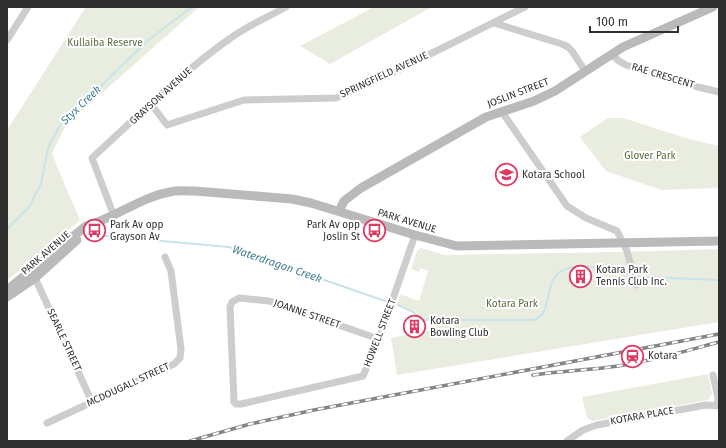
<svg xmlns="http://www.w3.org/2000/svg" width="726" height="448" font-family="'Fira Sans',sans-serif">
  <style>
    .green { fill: #e9eddf }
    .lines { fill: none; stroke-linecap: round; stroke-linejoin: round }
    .stream { stroke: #c9e3e9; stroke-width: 2 }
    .street { stroke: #cdcdcd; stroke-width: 7 }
    .secondary { stroke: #bababa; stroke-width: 9 }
    .rail-casing { stroke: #858585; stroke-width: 3.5 }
    .rail { stroke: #fff; stroke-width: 2; stroke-dasharray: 6; stroke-linecap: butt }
    .labels { text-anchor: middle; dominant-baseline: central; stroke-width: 4; stroke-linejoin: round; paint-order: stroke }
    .park-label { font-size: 10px; fill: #5b6b3f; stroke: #fff }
    .street-label { font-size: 10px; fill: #303030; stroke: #fff }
    .poi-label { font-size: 10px; fill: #303030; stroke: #fff; text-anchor: start }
    .water-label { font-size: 11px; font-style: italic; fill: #407f90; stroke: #fff }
  </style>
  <rect width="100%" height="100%" fill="#fff"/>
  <!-- green -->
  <g class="green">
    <path d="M86,7h113l-133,118 -14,28 11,28 17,39 -56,47 -17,13v-150z"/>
    <path d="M374,7h58l-102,57 -30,-18z"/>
    <path d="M608,118h15l66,21 30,7v42l-57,2 -56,-19 -26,-34z"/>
    <path d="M421,248l24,7 171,-3 103,-3v73l-322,53 -6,-37 45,-9 -2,-8 -10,-2 -10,-8 -17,-7 3,-10 19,7 9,-30 -8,-3 -1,4 -8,-3 6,-18z"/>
    <path d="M708,374l4,20 -4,6 -116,21 -5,-3 -5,-21z"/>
  </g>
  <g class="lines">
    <!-- stream -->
    <g class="stream">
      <path d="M7,229l22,-22 12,-23 7,-36 11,-21 88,-86 45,-34"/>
      <path d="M95,235l134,12 156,54"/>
      <path d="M640,277l79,3"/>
      <path d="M398,305l15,7 10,8h111c9,-4 11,-10 13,-19 2,-7 3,-16 6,-21 15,-25 55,-9 78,-5"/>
    </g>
    <!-- street -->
    <g class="street">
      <path d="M494,23l68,21 6,3 4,4 13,20"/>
      <path d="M7,40l21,-33"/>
      <path d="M611,54l8,7 7,4 72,22 21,5"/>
      <path d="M151,104l16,21 77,-25 92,-2 64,-29 125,-62"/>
      <path d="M502,112l65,94 19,12 31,13 10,20 9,34"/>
      <path d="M114,216l-22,-58c45,-41 91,-87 140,-121 17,-12 36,-20 54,-30"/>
      <path d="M35,278l57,124"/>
      <path d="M379,339l-110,-38 -30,-3 -7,4 -2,5 4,95 2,2h5l122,-28 16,-37 36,-104"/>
      <path d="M713,375l5,23 -1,7"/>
      <path d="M47,423l127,-59 6,-6 1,-9 -10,-78 -6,-14"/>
      <path d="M567,441l16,-11 14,-5 109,-20 13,1"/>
    </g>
    <!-- secondary -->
    <g class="secondary">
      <path d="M339,211l5,-10 17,-13 125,-71 48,-16 21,-10 68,-44 90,-40"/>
      <path d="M7,290l79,-64c29,-8 55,-29 84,-34 8,-2 17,-1 25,-1l97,8 19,4 104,32 42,11 262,-5"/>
      <path d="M7,297l28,-19 42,-38"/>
    </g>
    <defs>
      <g id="rail">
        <path d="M533,375c29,-4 57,-5 85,-9 35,-5 68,-15 101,-24"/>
        <path d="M190,441l60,-17 64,-14 405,-76"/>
      </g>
    </defs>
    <!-- rail casing -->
    <use href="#rail" class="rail-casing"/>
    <!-- rail -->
    <use href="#rail" class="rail"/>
  </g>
  <!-- icons -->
  <defs>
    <symbol id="school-ring" viewBox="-11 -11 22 22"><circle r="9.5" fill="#fff" stroke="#df3a63" stroke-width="1.5"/><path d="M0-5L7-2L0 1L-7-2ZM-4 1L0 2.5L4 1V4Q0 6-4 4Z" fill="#df3a63"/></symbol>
    <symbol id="bus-ring" viewBox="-11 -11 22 22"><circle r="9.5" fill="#fff" stroke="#df3a63" stroke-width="1.5"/><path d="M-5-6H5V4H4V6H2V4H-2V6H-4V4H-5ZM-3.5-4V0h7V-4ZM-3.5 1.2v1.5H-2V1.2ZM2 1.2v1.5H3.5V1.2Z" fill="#df3a63"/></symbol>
    <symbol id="building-ring" viewBox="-11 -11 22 22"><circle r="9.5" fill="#fff" stroke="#df3a63" stroke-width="1.5"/><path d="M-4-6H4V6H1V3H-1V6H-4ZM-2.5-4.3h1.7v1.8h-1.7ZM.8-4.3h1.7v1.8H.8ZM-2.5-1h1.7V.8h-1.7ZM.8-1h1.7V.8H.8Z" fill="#df3a63"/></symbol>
    <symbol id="station-ring" viewBox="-11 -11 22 22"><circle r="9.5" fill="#fff" stroke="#df3a63" stroke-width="1.5"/><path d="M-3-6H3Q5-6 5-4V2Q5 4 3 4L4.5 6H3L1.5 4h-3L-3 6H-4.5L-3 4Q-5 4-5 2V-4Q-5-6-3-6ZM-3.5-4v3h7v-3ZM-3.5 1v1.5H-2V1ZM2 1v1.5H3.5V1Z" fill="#df3a63"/></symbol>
  </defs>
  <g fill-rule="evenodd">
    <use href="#school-ring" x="494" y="162" width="25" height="25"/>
    <use href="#bus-ring" x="82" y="218" width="25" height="25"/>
    <use href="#bus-ring" x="362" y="218" width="25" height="25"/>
    <use href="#building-ring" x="568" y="264" width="25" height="25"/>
    <use href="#building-ring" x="402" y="314" width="25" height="25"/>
    <use href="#station-ring" x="620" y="344" width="25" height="25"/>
  </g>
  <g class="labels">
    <!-- park labels -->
    <g class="park-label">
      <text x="105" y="43">Kullaiba Reserve</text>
      <text x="650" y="156">Glover Park</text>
      <text x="512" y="304">Kotara Park</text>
    </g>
    <!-- street labels -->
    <g class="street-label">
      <text transform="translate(384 75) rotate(-25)">SPRINGFIELD AVENUE</text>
      <text transform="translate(663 76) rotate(17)">RAE CRESCENT</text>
      <text transform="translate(518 93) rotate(-21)">JOSLIN STREET</text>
      <text transform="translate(161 96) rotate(-42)">GRAYSON AVENUE</text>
      <text transform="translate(407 221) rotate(17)">PARK AVENUE</text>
      <text transform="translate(46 253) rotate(-41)">PARK AVENUE</text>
      <text transform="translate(307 314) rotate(19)">JOANNE STREET</text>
      <text transform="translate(380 333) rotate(-69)">HOWELL STREET</text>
      <text transform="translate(64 340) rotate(65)">SEARLE STREET</text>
      <text transform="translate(128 385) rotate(-25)">MCDOUGALL STREET</text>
      <text transform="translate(642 416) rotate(-10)">KOTARA PLACE</text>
    </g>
    <!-- poi labels -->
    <g class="poi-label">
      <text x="522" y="175">Kotara School</text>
      <text x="110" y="225">Park Av opp<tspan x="110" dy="12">Grayson Av</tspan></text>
      <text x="360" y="225" text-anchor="end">Park Av opp<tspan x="360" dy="12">Joslin St</tspan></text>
      <text x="596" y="270">Kotara Park<tspan x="596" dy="12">Tennis Club Inc.</tspan></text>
      <text x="430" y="321">Kotara<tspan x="430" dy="12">Bowling Club</tspan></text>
      <text x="648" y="356">Kotara</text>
    </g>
    <!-- water labels -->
    <g class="water-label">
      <text transform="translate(81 105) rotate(-44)">Styx Creek</text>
      <text transform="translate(277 264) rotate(19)">Waterdragon Creek</text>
    </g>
  </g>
  <!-- border -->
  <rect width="726" height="448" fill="none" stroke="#303030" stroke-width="16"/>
  <!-- scale -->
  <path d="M590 26v6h88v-6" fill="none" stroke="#303030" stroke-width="2"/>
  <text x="596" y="26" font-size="12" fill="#303030" stroke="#ffffff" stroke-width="3" paint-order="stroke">100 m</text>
</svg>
